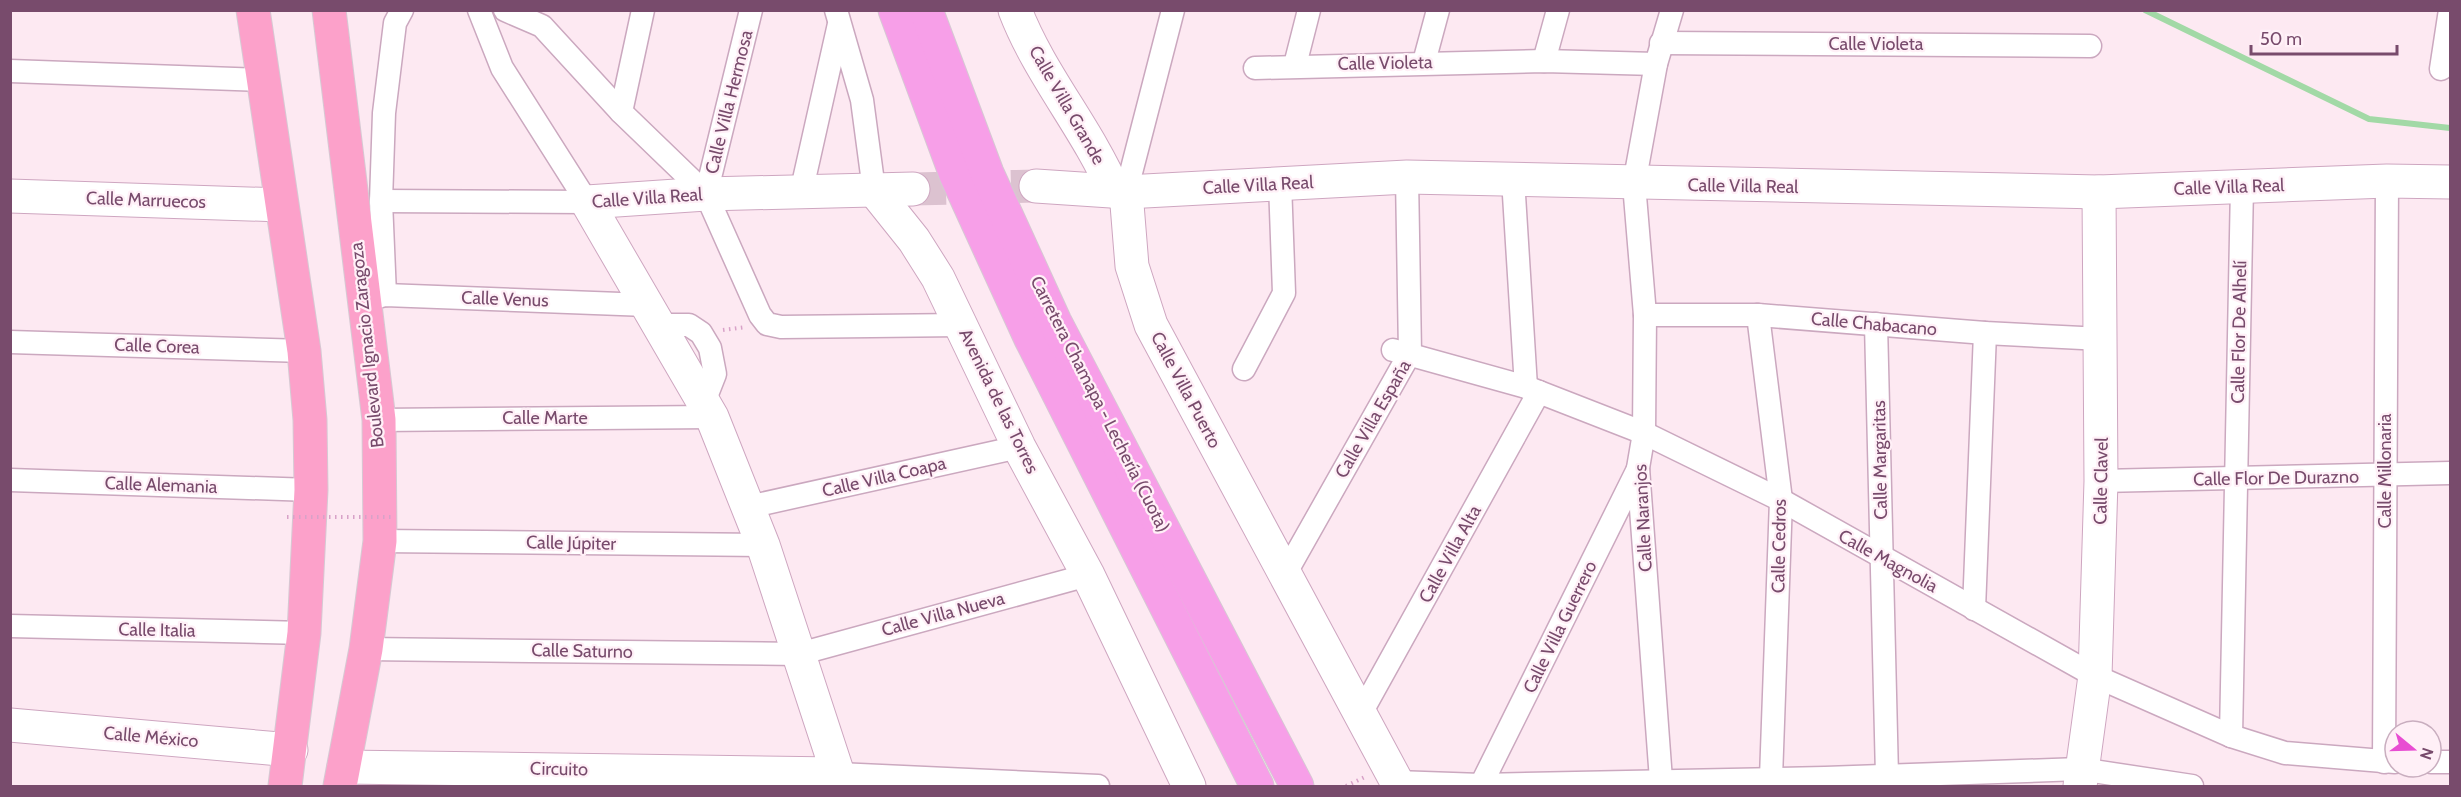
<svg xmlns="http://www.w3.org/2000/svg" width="2461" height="797" font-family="Cabin,sans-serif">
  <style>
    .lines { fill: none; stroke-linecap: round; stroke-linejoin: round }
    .stream { stroke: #a2d9a6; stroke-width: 6 }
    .secondary-tunnel { stroke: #dcc2d0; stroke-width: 33; stroke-dasharray: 33 16; stroke-linecap: butt }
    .street-casing { stroke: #cba8bf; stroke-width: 25 }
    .secondary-casing { stroke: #cea6c0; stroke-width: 35 }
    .primary-casing { stroke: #d6c9d3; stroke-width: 35 }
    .highway-casing { stroke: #d6c9d3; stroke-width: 35 }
    .path { stroke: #d8a2c8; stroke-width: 4; stroke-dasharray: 1.5 4.5; stroke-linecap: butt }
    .street { stroke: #fff; stroke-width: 22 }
    .secondary { stroke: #fff; stroke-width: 33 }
    .primary { stroke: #fca1ca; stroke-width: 33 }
    .highway { stroke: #f79fe8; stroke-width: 33 }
    .path-bridge { stroke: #d8a2c8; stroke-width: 4; stroke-dasharray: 1.5 4.5; stroke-linecap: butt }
    .labels { text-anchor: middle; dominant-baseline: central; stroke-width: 4.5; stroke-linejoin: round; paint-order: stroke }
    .street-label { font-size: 18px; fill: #784b6c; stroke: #fff0f7 }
  </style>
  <rect width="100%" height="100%" fill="#fde9f2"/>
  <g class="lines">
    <!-- stream -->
    <path class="stream" d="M2145,10l224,109 81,9"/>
    <!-- secondary-tunnel -->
    <path class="secondary-tunnel" d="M913,189l123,-3"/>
    <defs>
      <g id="street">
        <path d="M479,10l23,58 85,134"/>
        <path d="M505,10l37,16 79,86 85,82"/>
        <path d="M751,10l-45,184 54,121 7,9 14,3 181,-2"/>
        <path d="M836,10l26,90 12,90"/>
        <path d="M1661,43l429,3"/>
        <path d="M1544,61l14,-51"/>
        <path d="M1424,62l14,-52"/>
        <path d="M1295,65l14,-55"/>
        <path d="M1255,68l289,-7 112,3"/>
        <path d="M2441,69l9,-59"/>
        <path d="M10,71l252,9"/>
        <path d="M621,112l22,-102"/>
        <path d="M1513,179l13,208"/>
        <path d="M1126,192l47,-182"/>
        <path d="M801,193l38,-169"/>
        <path d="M381,201l206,1"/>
        <path d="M385,295l-4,-94 3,-88 11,-90 7,-13"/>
        <path d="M371,299l14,-4 262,10"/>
        <path d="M1645,315h113l227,18 117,6"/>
        <path d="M1758,315l23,185 -10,278"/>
        <path d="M1876,324l11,452"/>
        <path d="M659,325h30l12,8 9,15 5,26 -11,28"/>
        <path d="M10,342l294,9"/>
        <path d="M1393,350l133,37 118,46 137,67 314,176 136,60 54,17 110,9"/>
        <path d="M1244,369l40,-76 -4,-110"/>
        <path d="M379,420l333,-3"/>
        <path d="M10,480l301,10"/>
        <path d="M2101,481l349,-8"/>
        <path d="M748,507l271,-60"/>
        <path d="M380,541l383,4"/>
        <path d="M1284,576l126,-223 -3,-176"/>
        <path d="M1974,609l11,-276"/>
        <path d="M10,626l294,7"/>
        <path d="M366,649l433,5 289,-79"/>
        <path d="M1360,715l179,-323"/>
        <path d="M2231,736l11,-550"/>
        <path d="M2384,762l3,-581"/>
        <path d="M2431,762h19"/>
        <path d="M1661,780l-23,-312 6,-35 1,-118 -11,-131 22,-120 16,-54"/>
        <path d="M1396,782l85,3 344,-7 255,-9 112,17"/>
        <path d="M1481,785l157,-316"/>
        <path d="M842,786l-4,-12 260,12"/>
      </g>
      <g id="secondary">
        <path d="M1015,10c25,65 72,118 99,181"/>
        <path d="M1036,186l90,6 281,-15 692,15 288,-11 63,1"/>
        <path d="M874,190l40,50 24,38 81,169 69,128 101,211"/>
        <path d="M1126,192l6,74 19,59 248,461"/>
        <path d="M10,196l271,9"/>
        <path d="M10,725l281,25"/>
        <path d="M344,767l494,7 -75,-229 -51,-128 -125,-215 119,-8 207,-5"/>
        <path d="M2080,786l15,-110 6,-195 -2,-289"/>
      </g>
      <g id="primary">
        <path d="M253,10l51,341 6,69 1,70 -7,143 -19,153"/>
        <path d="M329,10l50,410 1,121 -14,108 -26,137"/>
      </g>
      <g id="highway">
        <path d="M895,10l61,165 74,162 227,449"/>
        <path d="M926,10l61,163 68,149 242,464"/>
      </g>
    </defs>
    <!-- street casing -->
    <use href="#street" class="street-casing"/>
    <!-- secondary casing -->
    <use href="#secondary" class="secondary-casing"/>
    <!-- primary casing -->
    <use href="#primary" class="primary-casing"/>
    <!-- highway casing -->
    <use href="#highway" class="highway-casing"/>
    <!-- path -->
    <g class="path">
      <path d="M723,330l23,-3"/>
      <path d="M1346,786l21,-10"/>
    </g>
    <!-- street -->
    <use href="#street" class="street"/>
    <!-- secondary -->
    <use href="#secondary" class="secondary"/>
    <!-- primary -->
    <use href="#primary" class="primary"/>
    <!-- highway -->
    <use href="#highway" class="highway"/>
    <!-- path-bridge -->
    <path class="path-bridge" d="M287,517h104"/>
  </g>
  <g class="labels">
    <!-- street labels -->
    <g class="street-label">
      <text x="1876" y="44">Calle Violeta</text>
      <text transform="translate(1385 63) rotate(-1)">Calle Violeta</text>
      <text transform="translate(729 102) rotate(-76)">Calle Villa Hermosa</text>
      <text transform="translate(1067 105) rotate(60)">Calle Villa Grande</text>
      <text transform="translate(1258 185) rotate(-3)">Calle Villa Real</text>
      <text transform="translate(1743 186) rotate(1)">Calle Villa Real</text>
      <text transform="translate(2229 187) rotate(-2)">Calle Villa Real</text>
      <text transform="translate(647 198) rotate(-4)">Calle Villa Real</text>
      <text transform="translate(146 200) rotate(2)">Calle Marruecos</text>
      <text transform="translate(505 299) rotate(2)">Calle Venus</text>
      <text transform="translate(1874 324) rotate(5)">Calle Chabacano</text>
      <text transform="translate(2239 332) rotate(-89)">Calle Flor De Alhelí</text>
      <text transform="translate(367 345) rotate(-96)">Boulevard Ignacio Zaragoza</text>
      <text transform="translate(157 346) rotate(2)">Calle Corea</text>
      <text transform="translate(1186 390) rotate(62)">Calle Villa Puerto</text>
      <text transform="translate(999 401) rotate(64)">Avenida de las Torres</text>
      <text transform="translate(1100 404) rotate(63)">Carretera Chamapa - Lechería (Cuota)</text>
      <text x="545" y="418">Calle Marte</text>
      <text transform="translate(1373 419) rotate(-60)">Calle Villa España</text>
      <text transform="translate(1880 460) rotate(-91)">Calle Margaritas</text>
      <text transform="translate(2385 471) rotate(-90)">Calle Millonaria</text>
      <text transform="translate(884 477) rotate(-13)">Calle Villa Coapa</text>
      <text transform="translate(2276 478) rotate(-1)">Calle Flor De Durazno</text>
      <text transform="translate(2101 481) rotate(-89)">Calle Clavel</text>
      <text transform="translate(161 485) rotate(2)">Calle Alemania</text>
      <text transform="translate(1643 518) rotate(-93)">Calle Naranjos</text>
      <text transform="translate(571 543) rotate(1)">Calle Júpiter</text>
      <text transform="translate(1779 546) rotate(-89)">Calle Cedros</text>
      <text transform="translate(1450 554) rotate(-61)">Calle Villa Alta</text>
      <text transform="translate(1888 561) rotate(29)">Calle Magnolia</text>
      <text transform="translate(943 614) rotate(-15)">Calle Villa Nueva</text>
      <text transform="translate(1560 627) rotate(-64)">Calle Villa Guerrero</text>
      <text transform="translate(157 630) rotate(1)">Calle Italia</text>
      <text transform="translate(582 651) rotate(1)">Calle Saturno</text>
      <text transform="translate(151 737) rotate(5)">Calle México</text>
      <text transform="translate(559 769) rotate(1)">Circuito</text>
    </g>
  </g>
  <!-- border -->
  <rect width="2461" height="797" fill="none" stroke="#784b6c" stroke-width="24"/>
  <!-- north arrow -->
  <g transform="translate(2413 749) rotate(109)"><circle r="28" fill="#fff0f7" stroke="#c9aebf" stroke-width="1.5"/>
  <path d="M0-4.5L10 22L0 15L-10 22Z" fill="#e84dd2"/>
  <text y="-9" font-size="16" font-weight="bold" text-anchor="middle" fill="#784b6c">N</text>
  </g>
  <!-- scale -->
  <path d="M2251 45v9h146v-9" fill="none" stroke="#784b6c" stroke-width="3"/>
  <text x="2260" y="45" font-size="18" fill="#784b6c" stroke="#fff0f7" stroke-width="4.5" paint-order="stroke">50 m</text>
</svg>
